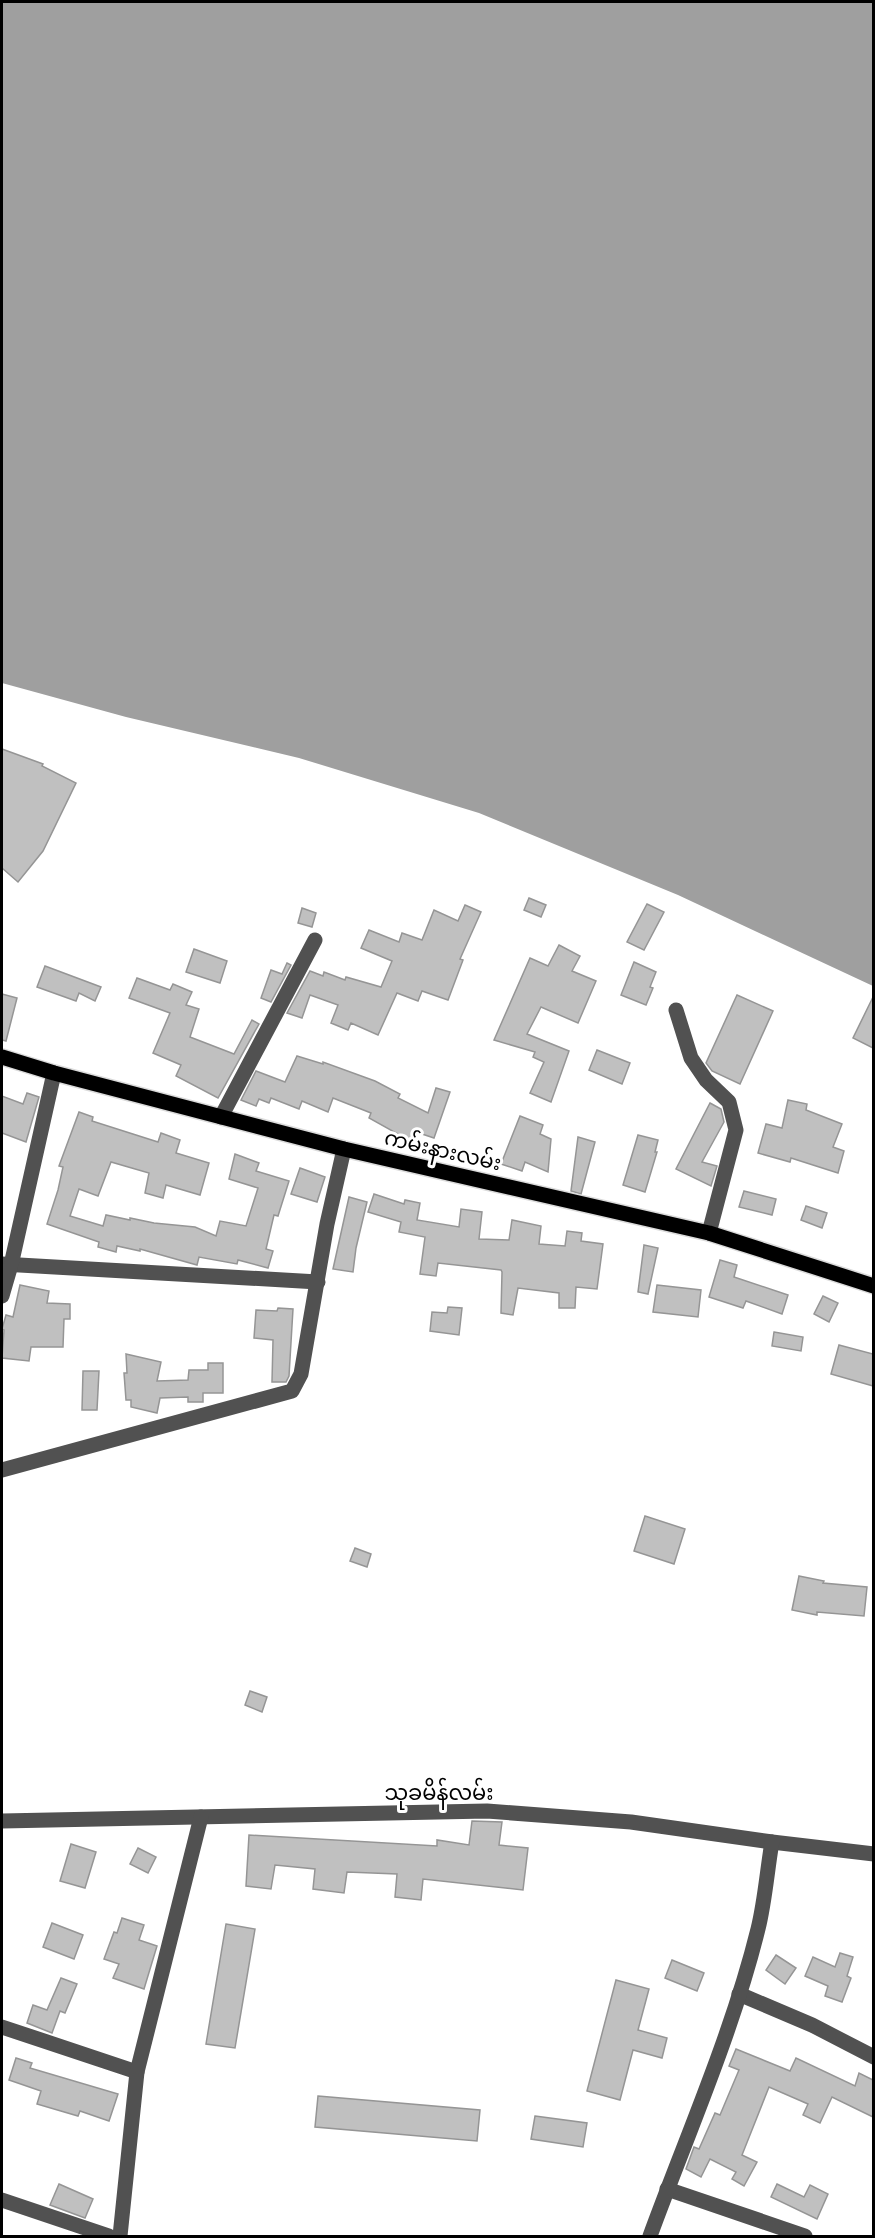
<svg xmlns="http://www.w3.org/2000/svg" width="875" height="2238" font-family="Figtree,'Noto Sans Myanmar',sans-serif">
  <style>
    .water { fill: #9f9f9f }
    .building { fill: #c0c0c0; stroke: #959595; stroke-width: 1.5 }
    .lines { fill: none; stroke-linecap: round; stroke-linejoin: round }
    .major-casing { stroke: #dbdbdb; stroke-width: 18 }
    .minor { stroke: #515151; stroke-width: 15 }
    .major { stroke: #000; stroke-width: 15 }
    .labels { text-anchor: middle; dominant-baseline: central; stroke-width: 6; stroke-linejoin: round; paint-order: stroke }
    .street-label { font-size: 21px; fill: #000; stroke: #fff }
  </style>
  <rect width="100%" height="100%" fill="#fff"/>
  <!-- water -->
  <path class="water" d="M2,2h871v984l-195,-91 -199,-82 -180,-55 -173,-41 -124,-34z"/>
  <!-- building -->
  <g class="building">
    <path d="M2,749l41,15 -1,2 34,17 -33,68 -25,31 -16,-14z"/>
    <path d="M529,898l17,7 -5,12 -17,-7z"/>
    <path d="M647,904l17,8 -20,38 -17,-8z"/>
    <path d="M465,905l16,7 -21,47 3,1 -15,40 -26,-9 -4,10 -21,-8 -19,42 -27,-12 -3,7 -17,-7 7,-18 -28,-10 -8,23 -15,-5 23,-42 13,5 1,-4 21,8 1,-3 35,10 11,-26 -31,-13 8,-18 30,12 3,-9 20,7 12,-30 24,11z"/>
    <path d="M302,908l14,5 -4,14 -14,-4z"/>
    <path d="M559,945l21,11 -8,15 24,10 -18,42 -37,-16 -14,27 42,17 -18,51 -21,-9 14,-31 -11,-5 2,-5 -41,-12 36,-82 18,8z"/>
    <path d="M194,949l33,12 -7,22 -34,-11z"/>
    <path d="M634,962l22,10 -6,15 3,1 -7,17 -25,-10z"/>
    <path d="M287,963l4,2 -20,37 -10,-4 10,-28 11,4z"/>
    <path d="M45,966l56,21 -6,14 -16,-8 -3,8 -39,-14z"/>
    <path d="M137,978l33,12 3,-6 19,8 -6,13 13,4 -9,28 44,17 18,-34 7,4 -41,74 -42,-22 5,-11 -28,-12 17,-40 -41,-15z"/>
    <path d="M2,994l15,4 -11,43 -4,-1z"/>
    <path d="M737,995l36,16 -33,73 -28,-13 -6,-8z"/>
    <path d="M873,997v51l-20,-10z"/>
    <path d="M597,1050l33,13 -8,21 -33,-14z"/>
    <path d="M297,1056l26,8v-2l52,19 25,13 -2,4 30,15 8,-25 14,4 -16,46 -18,-6 -4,10 -43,-24 2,-5 -38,-15 -5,14 -26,-11 -3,8 -28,-11 -2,5 -10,-4 -3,7 -15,-6 15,-29 29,11z"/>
    <path d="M27,1093l12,4 -13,45 -24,-9v-37l21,8z"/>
    <path d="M788,1100l19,4 -1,6 36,14 -9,23 11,4 -6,22 -47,-15 -1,4 -32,-9 8,-29 16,4z"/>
    <path d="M710,1103l11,6 3,13 -22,40 15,4 -6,20 -35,-17z"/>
    <path d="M79,1112l14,5 -1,4 66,21 3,-9 19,7 -4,13 33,10 -9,32 -34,-10 -3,13 -18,-5 4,-20 -38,-11 -13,34 -19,-7 -9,27 33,10 3,-11 24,5v-2l24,5 41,4 21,9 4,-15 26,5 12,-38 -29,-9 6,-25 24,9 -3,8 33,10 -11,35 -4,-1 -8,34 7,2 -5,17 -30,-8 -1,4 -38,-7 -2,8 -57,-16v2l-23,-5 -1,6 -18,-5 1,-5 -52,-18 11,-34 5,-23 -4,-1z"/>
    <path d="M520,1116l23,9 -3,9 11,5 -3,33 -23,-10 -3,9 -21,-7z"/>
    <path d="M638,1135l20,5 -3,12h2l-12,40 -22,-7z"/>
    <path d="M578,1137l17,5 -14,52 -10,-3z"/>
    <path d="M300,1168l25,9 -8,25 -26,-8z"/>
    <path d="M744,1191l32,8 -4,16 -33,-8z"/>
    <path d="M374,1194l30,10 1,-4 15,3 -3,17 42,7 2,-18 21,3 -3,27 30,1 3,-20 29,6 -2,18 26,2 2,-15 15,2 -1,8 22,3 -6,45 -21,-2 -1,21h-16v-15l-41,-5 -5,27 -12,-2 1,-41 -1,-2 -63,-7 -2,13 -16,-2 5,-37 -26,-5 2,-10 -33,-10z"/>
    <path d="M349,1197l18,5 -11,46 -3,24 -20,-3z"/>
    <path d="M806,1206l21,7 -5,15 -21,-8z"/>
    <path d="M644,1245l14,3 -10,46 -10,-2z"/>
    <path d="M720,1260l17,5 -3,12 54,18 -6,19 -36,-13 -3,7 -34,-11z"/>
    <path d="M20,1285l29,6 -2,12 23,1v15h-6l-1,28h-32l-2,14 -27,-3 2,-28 -2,-1 4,-14 7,2z"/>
    <path d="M657,1285l44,5 -3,27 -45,-5z"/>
    <path d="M823,1296l15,7 -9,19 -15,-8z"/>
    <path d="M448,1307l14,1 -3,27 -29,-4 2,-19 15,1z"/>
    <path d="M278,1308l15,1 -4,67 -3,6h-14l1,-42 -19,-2 2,-28 21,1z"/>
    <path d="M774,1332l29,5 -2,14 -29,-5z"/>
    <path d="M839,1345l34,9v32l-42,-12z"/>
    <path d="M126,1354l35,8 -4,19 31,-1 1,-10h19v-7h15v30h-20v9h-15v-5l-28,1 -3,15 -26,-6v-7h-5l-2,-27h3z"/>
    <path d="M83,1371h16l-2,39h-15z"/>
    <path d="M645,1516l40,13 -11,35 -40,-13z"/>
    <path d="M355,1548l16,6 -4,13 -17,-6z"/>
    <path d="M799,1576l25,5 -1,2 44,4 -3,29 -47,-4v3l-25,-5z"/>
    <path d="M250,1691l17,6 -5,15 -17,-7z"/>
    <path d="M472,1821l30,1 -3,23 29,3 -5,42 -100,-11 -2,21 -26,-3 2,-23 -50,-2 -3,21 -31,-4 2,-20 -40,-4 -4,24 -25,-3 3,-51 188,11v-6l32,5z"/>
    <path d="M71,1844l25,8 -11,36 -25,-7z"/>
    <path d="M138,1848l18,9 -8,16 -18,-9z"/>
    <path d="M122,1918l22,7 -5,15 18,6 -13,43 -31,-11 6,-14 -15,-5 10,-27 3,1z"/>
    <path d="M52,1923l31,12 -9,24 -31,-12z"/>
    <path d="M226,1924l29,5 -20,119 -29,-4z"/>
    <path d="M840,1953l13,4 -6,19 4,2 -9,24 -17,-6 3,-10 -23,-10 8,-19 22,10z"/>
    <path d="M776,1955l20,13 -11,16 -19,-14z"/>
    <path d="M672,1960l32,13 -7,18 -32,-13z"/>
    <path d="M61,1978l16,6 -12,29 -5,-2 -8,22 -25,-10 6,-18 14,5z"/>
    <path d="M616,1980l33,9 -11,41 29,8 -5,20 -29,-8 -13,50 -33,-9z"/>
    <path d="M736,2049l54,22 6,-13 59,28 4,-13 14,7v37l-41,-20 -12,26 -17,-8 5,-11 -39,-17 -27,68 15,7 -13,24 -12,-7 4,-7 -26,-13 -9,18 -15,-8 8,-22 5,2 16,-36 5,2 19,-45 -10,-4z"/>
    <path d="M16,2058l16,5 -2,5 88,26 -9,27 -29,-10 -2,5 -41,-12 4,-13 -32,-11z"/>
    <path d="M318,2096l162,14 -3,31 -162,-14z"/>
    <path d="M535,2116l52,7 -4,24 -52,-8z"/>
    <path d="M59,2184l34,15 -8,19 -35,-13z"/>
    <path d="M777,2184l27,13 6,-12 18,9 -11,25 -46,-22z"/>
  </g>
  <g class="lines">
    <defs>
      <path id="major" d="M2,1057l52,16 290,76 365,84 165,53"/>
    </defs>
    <!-- major casing -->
    <use href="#major" class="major-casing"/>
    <!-- minor -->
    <g class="minor">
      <path d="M676,1010l15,48 15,22 23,22 7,28 -27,103"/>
      <path d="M221,1117l94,-177"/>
      <path d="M2,1264l316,18"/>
      <path d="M2,1296l9,-31 43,-192"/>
      <path d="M2,1470l290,-79 9,-17 26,-150 17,-75"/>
      <path d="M2,1821l485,-10 144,11 141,20 102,12"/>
      <path d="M739,1994l73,31 62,32"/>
      <path d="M2,2027l135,45"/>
      <path d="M667,2189l138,47"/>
      <path d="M2,2200l107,36"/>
      <path d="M120,2236l17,-164 64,-255"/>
      <path d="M650,2236c37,-101 82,-202 108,-307 7,-28 9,-58 14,-87"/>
    </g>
    <!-- major -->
    <use href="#major" class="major"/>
  </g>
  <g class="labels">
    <!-- street labels -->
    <g class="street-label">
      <text transform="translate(443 1150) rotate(13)">ကမ်းနားလမ်း</text>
      <text x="439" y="1792">သုခမိန်လမ်း</text>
    </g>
  </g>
  <!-- border -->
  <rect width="875" height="2238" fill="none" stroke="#000000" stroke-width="6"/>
</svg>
